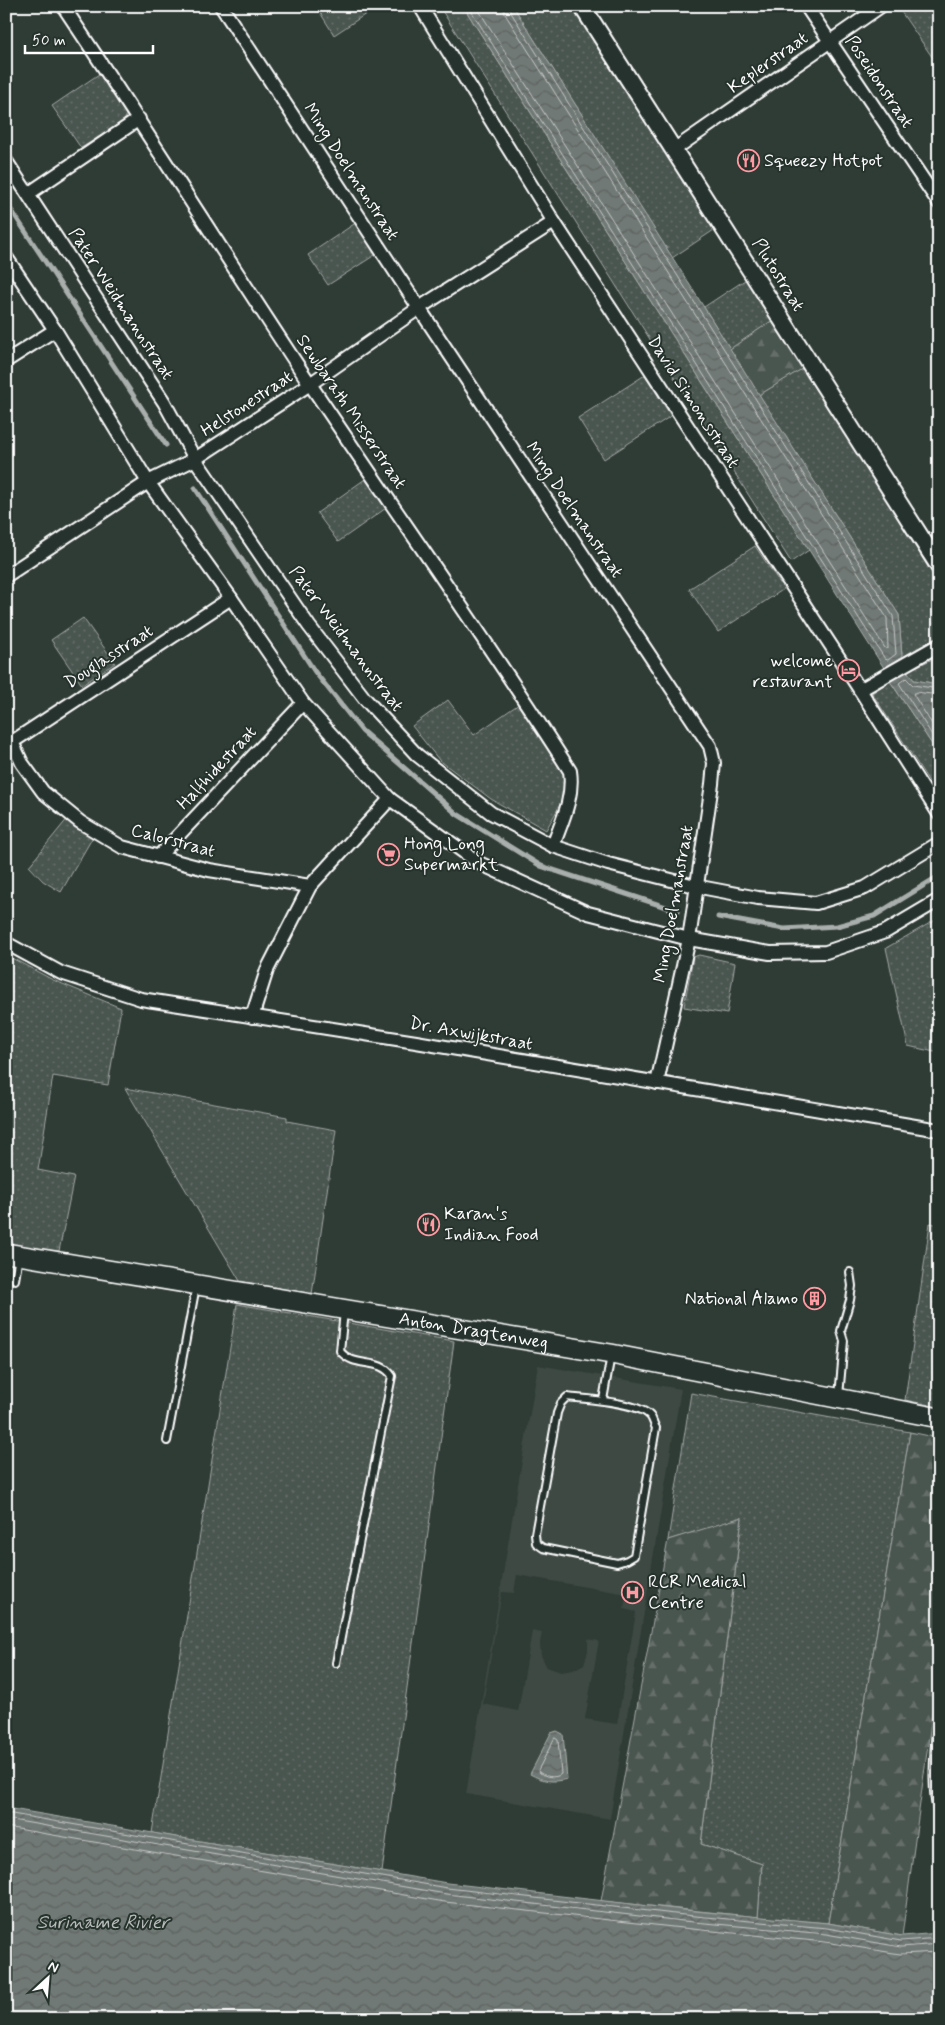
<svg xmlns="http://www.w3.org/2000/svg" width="945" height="2025" font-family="Mynerve,sans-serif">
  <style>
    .built { fill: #3c4842; fill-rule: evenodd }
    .grass { fill: url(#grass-dots); stroke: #a4aaa7 }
    .forest { fill: url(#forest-firs); stroke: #a4aaa7 }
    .water { fill: url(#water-waves); stroke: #a9afac }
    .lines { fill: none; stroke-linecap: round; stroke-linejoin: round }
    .shore { stroke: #c6c9c8; stroke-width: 1 }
    .stream { stroke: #a9afac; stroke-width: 5 }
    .service-casing { stroke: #fff; stroke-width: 10 }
    .minor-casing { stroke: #fff; stroke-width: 16 }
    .tertiary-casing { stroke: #fff; stroke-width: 20 }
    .secondary-casing { stroke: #fff; stroke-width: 22 }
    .service { stroke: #26332d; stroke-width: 6 }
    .minor { stroke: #26332d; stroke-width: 12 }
    .tertiary { stroke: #26332d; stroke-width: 16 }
    .secondary { stroke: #26332d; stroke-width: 19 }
    .labels { text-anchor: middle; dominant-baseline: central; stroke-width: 4; stroke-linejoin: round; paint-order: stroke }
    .street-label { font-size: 18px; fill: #fff; stroke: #26332d }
    .poi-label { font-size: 18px; fill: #fff; stroke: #26332d; text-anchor: start }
    .water-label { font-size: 19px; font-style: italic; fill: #b8bcba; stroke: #26332d }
  </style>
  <defs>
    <pattern id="grass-dots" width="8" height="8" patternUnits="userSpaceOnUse" patternTransform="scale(1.25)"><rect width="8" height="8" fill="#4a544f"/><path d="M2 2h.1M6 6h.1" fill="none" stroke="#656e69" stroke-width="1.8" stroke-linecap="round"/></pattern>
    <pattern id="forest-firs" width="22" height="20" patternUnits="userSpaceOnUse" patternTransform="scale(1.25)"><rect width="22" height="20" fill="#4a544f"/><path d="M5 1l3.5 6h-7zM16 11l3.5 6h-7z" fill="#656e69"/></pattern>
    <pattern id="water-waves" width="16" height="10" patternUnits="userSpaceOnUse" patternTransform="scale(1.25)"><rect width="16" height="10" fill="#707975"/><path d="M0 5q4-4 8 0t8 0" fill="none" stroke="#5e6260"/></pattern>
  </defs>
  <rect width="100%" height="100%" fill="#2f3b35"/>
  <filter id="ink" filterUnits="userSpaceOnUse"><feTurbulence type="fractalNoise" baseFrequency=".02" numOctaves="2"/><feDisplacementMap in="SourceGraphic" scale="10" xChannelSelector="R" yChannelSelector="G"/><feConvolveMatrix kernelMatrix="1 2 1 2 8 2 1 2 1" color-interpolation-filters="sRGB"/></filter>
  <g filter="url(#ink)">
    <!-- built -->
    <path class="built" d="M538,1365l143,24 -71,430 -144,-25zM517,1575l109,19 -2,15 12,3 -19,112 -32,-5 14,-78 -11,-2v12l-4,13 -11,6 -12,2 -14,-5 -6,-12 -1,-12 2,-10 -10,-2 -14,80 -35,-7 19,-112 12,1z"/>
    <!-- grass -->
    <g class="grass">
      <path d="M316,6h62l-44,29z"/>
      <path d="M439,6h24l346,544 -18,12z"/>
      <path d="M513,6h61l143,222 -45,30z"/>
      <path d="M897,6h42v61z"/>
      <path d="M99,74l27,38v5l-3,5 -42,26 -29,-42z"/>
      <path d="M357,222l21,31 -50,32 -20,-30z"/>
      <path d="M748,278l25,42 -43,29 -26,-42z"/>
      <path d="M805,367l134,218v51l-37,21 -3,-42 -140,-220z"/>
      <path d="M645,375l26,41 -67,43 -26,-41z"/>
      <path d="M368,477l21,29 -51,36 -21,-29z"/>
      <path d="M755,546l29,43 -66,43 -29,-43z"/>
      <path d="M83,618l32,45 -33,22 -31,-45z"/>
      <path d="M939,656v28l-25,-4 -7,-9z"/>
      <path d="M890,681l49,74v42l-67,-104z"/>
      <path d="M448,700l26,35 45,-31 45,68v26l-18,32 -55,-31 -52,-39 -27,-34z"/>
      <path d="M68,818l26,17 -33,57 -18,-11 -14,-15z"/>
      <path d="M939,918v135l-31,-7 -22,-98z"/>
      <path d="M6,955l47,25 68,28 -13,77 -55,-9 -15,94 36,7 -15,74 -53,-7z"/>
      <path d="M699,955l36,8 -8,51 -43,-7 9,-50z"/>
      <path d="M125,1088l162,29v4l49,9 -24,164 -72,-13z"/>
      <path d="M930,1223l9,2v182l-34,-7z"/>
      <path d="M237,1304l217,37 -72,531 -230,-39z"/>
      <path d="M691,1393l219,39 -82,491 -70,-6 4,-53 -61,-20 41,-326 -74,22z"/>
    </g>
    <!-- forest -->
    <g class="forest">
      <path d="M773,320l32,47 -46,28 -29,-46z"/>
      <path d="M910,1432l29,6v225l-37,273 -74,-13z"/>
      <path d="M742,1517l-41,327 61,20 -4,53 -157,-16 67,-361z"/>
    </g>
    <!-- water -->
    <g class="water">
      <path d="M463,6h50l386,609 3,42 -18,11z"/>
      <path d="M907,671l7,9 25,4v71l-49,-74z"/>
      <path d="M557,1731l6,3 4,45c-15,4 -24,2 -37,-5l21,-41z"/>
      <path d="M6,1808l441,75 237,27 144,13 74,13 37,-3v86h-933z"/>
    </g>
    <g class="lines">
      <!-- shore -->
      <g class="shore">
        <path d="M468,6l417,653 3,1 8,-6 -3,-38 -383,-605 -1,-5"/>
        <path d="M476,6l409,642 3,1 -1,-31 -382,-604 -2,-8"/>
        <path d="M939,689l-26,-4 -7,-7 -7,5 40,63"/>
        <path d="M939,695l-23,-3 -3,2 26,41"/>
        <path d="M555,1738l3,2 3,34c-5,5 -18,3 -23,-3z"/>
        <path d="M6,1813l441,75 237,27 143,13 74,13 38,-3"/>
        <path d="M6,1819l440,75 237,27 143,13 75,13 38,-3"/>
        <path d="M6,1827l439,75 237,26 143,14 75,12 39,-2"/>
      </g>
      <!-- stream -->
      <g class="stream">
        <path d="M6,202l160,243"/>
        <path d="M195,488l120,184 47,59 95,83 84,52 137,45"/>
        <path d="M718,917l66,12 53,-3 37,-10 65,-40"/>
      </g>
      <defs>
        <g id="service">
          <path d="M15,1280l4,-24"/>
          <path d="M839,1396l5,-55 -3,-10 9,-31 2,-14 -2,-14"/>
          <path d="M567,1397c17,2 74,5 84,20 2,3 3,8 5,11l-22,128 -7,4 -10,3 -74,-15 -7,-5 -1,-9 22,-121 4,-10z"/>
          <path d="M603,1400l8,-45"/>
          <path d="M167,1441l29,-155"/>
          <path d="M336,1663l56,-287c-12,-19 -38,-7 -52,-25l4,-40"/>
          <path d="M939,1712c-4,21 -10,84 0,103"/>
        </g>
        <g id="minor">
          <path d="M63,6c84,125 164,253 247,378 87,130 177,256 260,387 4,26 -8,50 -17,75"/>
          <path d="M221,6l198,302 291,438 4,17 -2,21 -23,155 -32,144"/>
          <path d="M420,6l134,216 306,468 79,124"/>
          <path d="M806,6l133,197"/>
          <path d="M675,149l206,-143"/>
          <path d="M6,161l158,241 31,57 114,167 56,73 52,56 74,58 62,33 55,18 87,22 63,12 58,5 49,-15 74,-45"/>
          <path d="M28,194l111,-75"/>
          <path d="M6,257l49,73 93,152 83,116 72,105 87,96 89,64 109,50 101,26 81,14 56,-1 59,-20 54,-32"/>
          <path d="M6,361l49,-31"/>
          <path d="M6,576l142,-94 47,-23 115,-75 109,-76 135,-86"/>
          <path d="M860,690l79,-45"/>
          <path d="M12,742l10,21 21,29 37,30 42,25 87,23 101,16"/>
          <path d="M6,746l225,-148"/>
          <path d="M158,857l145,-154"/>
          <path d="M6,943l55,30 80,26 275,43 523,88"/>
          <path d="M252,1017l15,-47 43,-84 80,-87"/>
        </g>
        <path id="tertiary" d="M582,6l357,560"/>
        <g id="secondary">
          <path id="s1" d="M6,1253l605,101 328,64"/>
        </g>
      </defs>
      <!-- service casing -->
      <use href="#service" class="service-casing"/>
      <!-- minor casing -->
      <use href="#minor" class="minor-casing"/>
      <!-- tertiary casing -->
      <use href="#tertiary" class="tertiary-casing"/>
      <!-- secondary casing -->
      <use href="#secondary" class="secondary-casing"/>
      <!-- service -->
      <use href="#service" class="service"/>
      <!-- minor -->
      <use href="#minor" class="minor"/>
      <!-- tertiary -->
      <use href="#tertiary" class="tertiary"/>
      <!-- secondary -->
      <use href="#secondary" class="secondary"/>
    </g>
  </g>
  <!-- icons -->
  <defs>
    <symbol id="restaurant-ring" viewBox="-11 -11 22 22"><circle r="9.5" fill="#26332d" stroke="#ff9aa2" stroke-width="1.5"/><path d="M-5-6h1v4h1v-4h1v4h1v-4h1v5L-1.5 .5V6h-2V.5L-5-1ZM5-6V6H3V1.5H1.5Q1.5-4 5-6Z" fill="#ff9aa2"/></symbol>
    <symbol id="hotel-ring" viewBox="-11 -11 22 22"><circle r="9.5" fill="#26332d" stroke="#ff9aa2" stroke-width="1.5"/><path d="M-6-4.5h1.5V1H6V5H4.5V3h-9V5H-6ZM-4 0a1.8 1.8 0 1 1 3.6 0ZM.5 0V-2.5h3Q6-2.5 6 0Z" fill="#ff9aa2"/></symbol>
    <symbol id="supermarket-ring" viewBox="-11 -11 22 22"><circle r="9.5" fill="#26332d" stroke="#ff9aa2" stroke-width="1.5"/><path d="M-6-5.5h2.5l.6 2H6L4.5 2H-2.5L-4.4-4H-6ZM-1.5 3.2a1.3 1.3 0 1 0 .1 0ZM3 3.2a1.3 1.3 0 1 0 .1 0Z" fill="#ff9aa2"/></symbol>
    <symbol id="building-ring" viewBox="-11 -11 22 22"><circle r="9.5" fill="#26332d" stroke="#ff9aa2" stroke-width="1.5"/><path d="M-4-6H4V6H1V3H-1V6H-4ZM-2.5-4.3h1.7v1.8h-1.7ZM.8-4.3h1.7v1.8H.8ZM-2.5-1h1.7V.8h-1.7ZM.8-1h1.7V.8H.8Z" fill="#ff9aa2"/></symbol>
    <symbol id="hospital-ring" viewBox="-11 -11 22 22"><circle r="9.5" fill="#26332d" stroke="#ff9aa2" stroke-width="1.5"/><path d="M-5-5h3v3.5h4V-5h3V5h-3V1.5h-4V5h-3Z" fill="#ff9aa2"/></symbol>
  </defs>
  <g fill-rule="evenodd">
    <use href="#restaurant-ring" x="736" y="148" width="25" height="25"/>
    <use href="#hotel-ring" x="836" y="658" width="25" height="25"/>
    <use href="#supermarket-ring" x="376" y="842" width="25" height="25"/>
    <use href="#restaurant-ring" x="416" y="1212" width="25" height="25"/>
    <use href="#building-ring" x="802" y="1286" width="25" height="25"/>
    <use href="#hospital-ring" x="620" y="1580" width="25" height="25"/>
  </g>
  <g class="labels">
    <!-- street labels -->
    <g class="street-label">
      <text transform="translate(768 63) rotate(-35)">Keplerstraat</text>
      <text transform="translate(879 82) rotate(56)">Poseidonstraat</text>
      <text transform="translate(351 172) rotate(57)">Ming Doelmanstraat</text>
      <text transform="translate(778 275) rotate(58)">Plutostraat</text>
      <text transform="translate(121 304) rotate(57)">Pater Weidmannstraat</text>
      <text transform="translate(693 402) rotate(57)">David Simonsstraat</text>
      <text transform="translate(247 404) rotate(-33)">Helstonestraat</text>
      <text transform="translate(351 412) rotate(56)">Sewbarath Misserstraat</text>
      <text transform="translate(574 510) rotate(56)">Ming Doelmanstraat</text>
      <text transform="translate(346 639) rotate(53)">Pater Weidmannstraat</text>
      <text transform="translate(109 657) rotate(-33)">Douglasstraat</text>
      <text transform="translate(217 768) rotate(-47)">Halfhidestraat</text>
      <text transform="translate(173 841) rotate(15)">Calorstraat</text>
      <text transform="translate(674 904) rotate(-80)">Ming Doelmanstraat</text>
      <text transform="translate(471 1034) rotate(10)">Dr. Axwijkstraat</text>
      <text stroke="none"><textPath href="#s1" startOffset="474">Anton Dragtenweg</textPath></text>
    </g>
    <!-- poi labels -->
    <g class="poi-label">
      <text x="764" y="161">Squeezy Hotpot</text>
      <text x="833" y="661" text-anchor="end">welcome<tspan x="833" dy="21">restaurant</tspan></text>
      <text x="404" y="844">Hong Long<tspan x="404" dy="21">Supermarkt</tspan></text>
      <text x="444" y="1214">Karan's<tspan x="444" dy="21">Indian Food</tspan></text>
      <text x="798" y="1299" text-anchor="end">National Alamo</text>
      <text x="648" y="1582">RCR Medical<tspan x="648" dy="21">Centre</tspan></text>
    </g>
    <!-- water labels -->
    <g class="water-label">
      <text x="103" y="1922">Suriname Rivier</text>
    </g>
  </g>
  <!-- margin -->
  <rect width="945" height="2025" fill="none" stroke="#26332d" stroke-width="25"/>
  <rect x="12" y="12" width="920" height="2000" fill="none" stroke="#fff" stroke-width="2" filter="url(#ink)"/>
  <!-- north arrow -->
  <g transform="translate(48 1978) rotate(26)" stroke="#26332d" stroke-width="4" paint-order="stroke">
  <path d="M0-4L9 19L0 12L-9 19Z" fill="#ffffff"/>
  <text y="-8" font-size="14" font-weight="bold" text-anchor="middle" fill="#ffffff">N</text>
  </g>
  <!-- scale -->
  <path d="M25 45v8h128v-8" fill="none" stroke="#ffffff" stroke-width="2.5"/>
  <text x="32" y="45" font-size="15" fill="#ffffff" stroke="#26332d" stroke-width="4" paint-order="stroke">50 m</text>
</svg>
